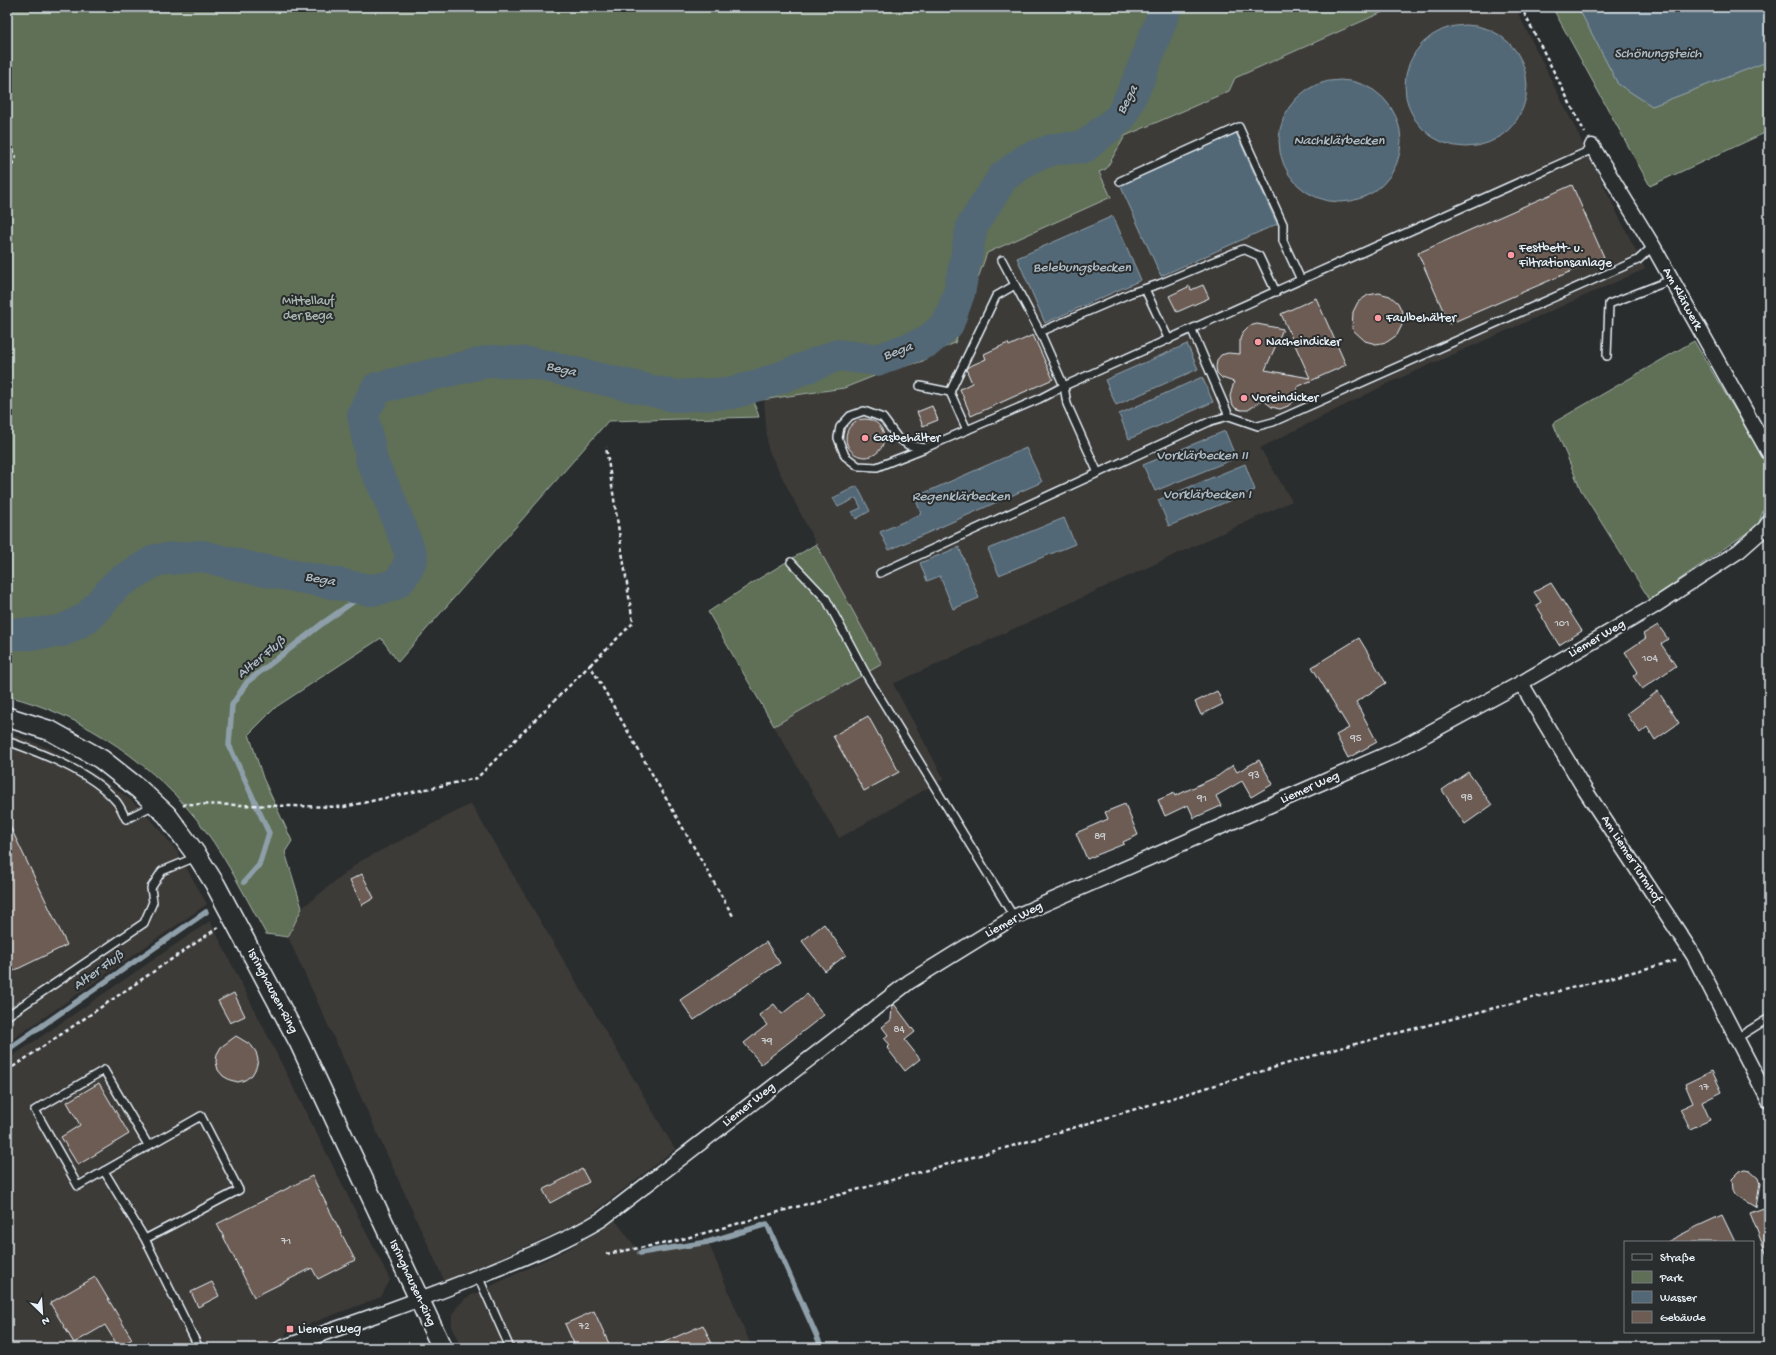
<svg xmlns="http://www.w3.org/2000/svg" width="1776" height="1355" font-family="'Gochi Hand',sans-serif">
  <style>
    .built { fill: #3e3b39 }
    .green { fill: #5f6f57; stroke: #a4b0a8 }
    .water { fill: #526876; stroke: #8e9faa }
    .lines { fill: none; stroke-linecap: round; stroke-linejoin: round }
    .stream { stroke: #8e9faa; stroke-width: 5.5 }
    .river { stroke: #526876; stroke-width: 32 }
    .building { fill: #6c5c53; stroke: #e8f1f8 }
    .lane-casing { stroke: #e8f1f8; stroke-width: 10 }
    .street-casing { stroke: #e8f1f8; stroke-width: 17 }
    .secondary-casing { stroke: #e8f1f8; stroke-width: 22 }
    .path { stroke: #e8f1f8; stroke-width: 2.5; stroke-dasharray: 4 3; stroke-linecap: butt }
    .lane { stroke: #2a2d2e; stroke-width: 7 }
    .street { stroke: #2a2d2e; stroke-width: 14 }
    .secondary { stroke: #2a2d2e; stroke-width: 19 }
    .poi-dot { fill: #ff9aa2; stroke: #2a2d2e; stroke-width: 1.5 }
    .labels { text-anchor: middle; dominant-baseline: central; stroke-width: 4; stroke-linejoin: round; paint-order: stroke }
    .number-label { font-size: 11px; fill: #c9cccf }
    .poi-label { font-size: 13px; fill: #e8f1f8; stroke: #2a2d2e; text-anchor: start }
    .street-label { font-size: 13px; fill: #e8f1f8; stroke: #2a2d2e }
    .park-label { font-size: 13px; fill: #aab6b0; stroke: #2a2d2e }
    .water-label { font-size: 14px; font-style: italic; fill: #acbac4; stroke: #2a2d2e }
  </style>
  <rect width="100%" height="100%" fill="#2a2d2e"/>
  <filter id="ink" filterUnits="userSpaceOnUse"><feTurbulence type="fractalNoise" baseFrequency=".025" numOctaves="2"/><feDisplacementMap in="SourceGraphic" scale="8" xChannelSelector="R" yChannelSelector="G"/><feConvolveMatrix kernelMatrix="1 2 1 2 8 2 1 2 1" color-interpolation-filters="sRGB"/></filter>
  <g filter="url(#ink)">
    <!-- built -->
    <g class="built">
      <path d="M1394,7h121l130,262 -254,113 -131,66 32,53 -399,183 51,95 -105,59 -65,-112 107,-62 -65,-120 -48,-95 -4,-49 80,-12 111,-45 32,-90 123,-56 -24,-53z"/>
      <path d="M7,732l41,16 48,27 35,25 23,23 22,27 31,54 -200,139z"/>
      <path d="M471,804l204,345 -92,72 -138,61 -157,-345 14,-29 57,-46z"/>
      <path d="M210,921l180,359 -9,17 -96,36 4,15h-282v-288z"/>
      <path d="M615,1220l25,33 68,-11 44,106h-291l-9,-22v-11l5,-8 9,-9 106,-51z"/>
    </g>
    <!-- green -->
    <g class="green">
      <path d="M7,7h1387l-159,71 -6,13 -104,45 -19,33 -7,3 12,25 -124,56 -32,90 -17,7 -15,11 -41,12 -38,15 -90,13 5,16 -151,4 -210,241 -17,-24 -105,69 -27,27 14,44 29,63 -7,11 17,56 -14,29 -22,-3c-20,-36 -37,-71 -61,-104 -48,-64 -120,-115 -198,-134z"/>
      <path d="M1552,7h26l40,77 34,22 117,-45v70l-119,55z"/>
      <path d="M1694,341l73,123 1,33 -10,28 -108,75 -69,-110 -28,-67z"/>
      <path d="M816,544l66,120 -108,62 -66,-114 52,-34z"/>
    </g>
    <!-- water -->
    <g class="water">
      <path d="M1578,7h191v54l-117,45 -34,-22z"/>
      <circle cx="1466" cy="86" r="61"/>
      <circle cx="1340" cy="141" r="61"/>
      <path d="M1236,133l41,91 -116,52 -41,-91z"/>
      <path d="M1113,216l28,64 -96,43 -28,-65z"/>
      <path d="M1187,344l11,25 -82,36 -11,-25z"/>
      <path d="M1202,377l11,25 -84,37 -10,-25z"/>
      <path d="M1225,431l11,27 -81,33 -12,-26z"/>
      <path d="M1026,448l16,34 -153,68 -9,-18 41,-18 -6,-17z"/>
      <path d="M1245,464l10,26 -86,36 -11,-26z"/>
      <path d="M857,486l13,25 -14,8 -4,-7 9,-4 -5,-10 -18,9 -5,-9z"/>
      <path d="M1064,518l11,26 -76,31 -11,-26z"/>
      <path d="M959,547l20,51 -26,11 -13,-33 -13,5 -7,-18z"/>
    </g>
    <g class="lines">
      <!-- stream -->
      <g class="stream">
        <path d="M244,882l15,-17 10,-32 -40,-88 3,-40 15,-23 76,-59 47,-33"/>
        <path d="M7,1050l199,-138"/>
        <path d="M640,1253l68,-11 59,-18 55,124"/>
      </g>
      <!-- river -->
      <path class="river" d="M7,634h25l30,-3 25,-13 30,-34 39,-24 46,-4 49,12 119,22c28,-3 32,-8 42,-33l-24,-62 -16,-33 -9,-48 14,-26 113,-27 43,2 141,33 59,-3 41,-13 64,-25 39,5 50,-18 21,-18 11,-31 13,-67 31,-49 26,-19 26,-9 29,-2 37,-30 17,-36 28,-74"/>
    </g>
    <!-- building -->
    <g class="building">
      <path d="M1572,185l32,72 -155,67 -31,-71z"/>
      <path d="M1203,285l6,13 -32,14 -8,-16 21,-10 1,4z"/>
      <path d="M1379,293l11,3 8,7 5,11 -1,11 -5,10 -10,7 -11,2 -11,-3 -13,-12 1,-17 5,-10 10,-7z"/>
      <path d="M1316,298l30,67 -49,22v6l-3,8 -6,5 -8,3 -8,-2 -9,-7 -15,10h-7l-6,-2 -4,-6 -1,-6 4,-14 -12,-4 -5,-5 -1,-6 1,-7 4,-5 7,-2 12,1v-15l3,-7 6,-6 8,-2 26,5 -18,41 45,8 -29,-64z"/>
      <path d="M1033,335l20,44 -82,37 -11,-27 12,-6 -6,-14 2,-2 18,-8 -2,-5 24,-11 1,3z"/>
      <path d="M932,406l6,14 -15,6 -6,-14z"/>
      <circle cx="865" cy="438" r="19"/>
      <path d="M1551,583l31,48 -23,14 -17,-28 1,-1 -7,-11 5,-3 -7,-10z"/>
      <path d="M1658,625l10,14 -7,5 15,22 -34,23 -9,-13 5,-4 -13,-20 21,-14 -3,-4z"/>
      <path d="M1359,638l27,45 -30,19 21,40 -29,16 -12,-23 13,-7 -37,-61z"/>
      <path d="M1217,691l6,13 -22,11 -6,-13z"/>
      <path d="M1658,691l21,32 -24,17 -8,-13 -7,6 -13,-19z"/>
      <path d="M868,716l31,56 -35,19 -31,-55z"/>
      <path d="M1259,760l14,24 -22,13 -9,-16 -26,15 5,10 -27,12 -6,-13 -23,11 -7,-16 16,-7 1,3 43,-20 15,-11 4,7z"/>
      <path d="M1468,772l24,33 -27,19 -23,-34z"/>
      <path d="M1125,804l13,31 -15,7 1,2 -37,15 -11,-26 32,-14 -3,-7z"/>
      <path d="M7,820l60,125 -60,29z"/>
      <path d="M362,874l12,24 -12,7 -12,-25z"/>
      <path d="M824,924l22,31 -21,16 -23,-30z"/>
      <path d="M766,942l14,21 -86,57 -14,-20z"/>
      <path d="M234,993l11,23 -15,7 -12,-22z"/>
      <path d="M807,994l17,21 -63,49 -17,-21 23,-18 -8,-10 15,-11 8,10z"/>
      <path d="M894,1004l21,28 -10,8 15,19 -15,12 -18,-23 3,-3 -6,-7 4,-3 -6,-8 9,-7 1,-14z"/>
      <path d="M236,1036l15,9 5,7 2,8 -2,8 -4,7 -7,5 -7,2 -8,-2 -7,-4 -5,-6 -2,-8 1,-8 4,-7z"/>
      <path d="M1712,1071l10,21 -20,10 8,18 -20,9 -10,-20 13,-6 -8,-19z"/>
      <path d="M99,1083l30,51 -51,31 -17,-28 19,-12 -13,-23z"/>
      <path d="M582,1169l7,13 -39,21 -7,-13z"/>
      <path d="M1745,1170l5,1 8,7 2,6 -4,23 -20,-12 -3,-5 -1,-11 8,-8z"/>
      <path d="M312,1176l43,84 -37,19 -6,-11 -58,29 -37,-73z"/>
      <path d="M1769,1206v52h-1l-18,-45z"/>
      <path d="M1722,1215l13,27h-68l31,-16z"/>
      <path d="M95,1277l37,62 -13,9 -14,-23 -31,18 -24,-40z"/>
      <path d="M212,1282l7,14 -21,11 -7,-15z"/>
      <path d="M594,1311l17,37h-35l-11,-24z"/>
      <path d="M703,1325l11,23h-63z"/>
    </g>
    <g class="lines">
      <defs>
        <g id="lane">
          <path d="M1120,181l119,-54 44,97v17l18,39"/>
          <path d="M1002,260l38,72 24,54 3,18 31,69"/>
          <path d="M1145,289l24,51"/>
          <path d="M1192,330l37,86"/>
          <path d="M1040,332l91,-39 28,-9 84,-35 16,7 17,36"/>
          <path d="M1607,356l2,-52 62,-24"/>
          <path d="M920,386l30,6 17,38"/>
          <path d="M950,392l46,-96 19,-11"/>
          <path d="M925,448l-17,-3 -11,-8 -14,-19 -19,-7 -14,5 -10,11 -2,11 7,18 13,10 19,1 48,-19 114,-49 25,-13 529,-237"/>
          <path d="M791,562l35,37 41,77 147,241"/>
          <path d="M880,573l331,-152 18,-5 29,10 15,-4 365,-162 15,-14"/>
          <path d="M7,741c34,12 84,31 108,59 5,5 8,13 11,19l22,-11 4,-6"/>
          <path d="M7,1016l137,-93 9,-21 -2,-14 11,-17 34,-14"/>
          <path d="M1737,1038l32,-20"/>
          <path d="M104,1171l-26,15 -43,-76 69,-40 44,75"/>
          <path d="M145,1239l94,-49 -38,-74 -97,55 41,68 54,109"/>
          <path d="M478,1276l32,72"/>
        </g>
        <g id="street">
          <path d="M1592,146l61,100 116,207"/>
          <path d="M1521,683l64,107 109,166 75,145"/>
          <path d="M281,1348c70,-24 140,-48 208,-76 39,-16 77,-31 113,-53l307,-237 105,-65 387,-169 120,-65 132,-76 86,-56 26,-23 4,-6"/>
        </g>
        <path id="secondary" d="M7,717l44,14 50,28 38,30 28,26 31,42 17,27 84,158 143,306"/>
      </defs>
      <!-- lane casing -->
      <use href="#lane" class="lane-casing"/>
      <!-- street casing -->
      <use href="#street" class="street-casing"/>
      <!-- secondary casing -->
      <use href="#secondary" class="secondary-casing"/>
      <!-- path -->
      <g class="path">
        <path d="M1521,7l64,126"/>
        <path d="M7,136l9,21 -9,20"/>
        <path d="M590,665l43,-42 -27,-176"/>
        <path d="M183,806l3,-2 158,3 133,-29 113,-113 143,251"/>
        <path d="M7,1071l212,-144"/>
        <path d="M606,1254l66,-12 43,-12 304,-86 317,-95 343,-89"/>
        <path d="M1759,1348l10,-5"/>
      </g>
      <!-- lane -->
      <use href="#lane" class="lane"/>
      <!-- street -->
      <use href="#street" class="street"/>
      <!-- secondary -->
      <use href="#secondary" class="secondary"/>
    </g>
  </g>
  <!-- markers -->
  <g class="poi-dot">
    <circle cx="1511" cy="255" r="4"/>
    <circle cx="1378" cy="318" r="4"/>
    <circle cx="1258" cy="342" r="4"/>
    <circle cx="1244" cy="398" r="4"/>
    <circle cx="865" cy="438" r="4"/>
    <rect x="286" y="1325" width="8" height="8" rx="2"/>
  </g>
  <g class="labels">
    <!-- number labels -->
    <g class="number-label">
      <text x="1562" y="624">101</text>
      <text x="1650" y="659">104</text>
      <text x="1356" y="739">95</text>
      <text x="1254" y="776">93</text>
      <text x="1467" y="798">98</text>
      <text x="1202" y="799">91</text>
      <text x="1100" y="837">89</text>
      <text x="899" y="1030">84</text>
      <text x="767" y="1042">79</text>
      <text x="1704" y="1088">17</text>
      <text x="286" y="1242">71</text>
      <text x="584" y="1327">72</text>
    </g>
    <!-- poi labels -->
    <g class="poi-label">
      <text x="1519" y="248">Festbett- u.<tspan x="1519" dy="15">Filtrationsanlage</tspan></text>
      <text x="1386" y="318">Faulbehälter</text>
      <text x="1266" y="342">Nacheindicker</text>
      <text x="1252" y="398">Voreindicker</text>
      <text x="873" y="438">Gasbehälter</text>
      <text x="298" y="1329">Liemer Weg</text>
    </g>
    <!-- street labels -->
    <g class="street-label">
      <text transform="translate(1682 299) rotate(61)">Am Klärwerk</text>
      <text transform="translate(1597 639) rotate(-30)">Liemer Weg</text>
      <text transform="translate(1310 788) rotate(-24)">Liemer Weg</text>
      <text transform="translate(1631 859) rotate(57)">Am Liemer Turmhof</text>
      <text transform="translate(1014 920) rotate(-28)">Liemer Weg</text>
      <text transform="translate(272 991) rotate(62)">Isringhausen-Ring</text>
      <text transform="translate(749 1105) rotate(-38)">Liemer Weg</text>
      <text transform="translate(412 1283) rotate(65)">Isringhausen-Ring</text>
    </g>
    <!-- park labels -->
    <g class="park-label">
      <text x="308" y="301">Mittellauf<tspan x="308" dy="15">der Bega</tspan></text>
    </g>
    <!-- water labels -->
    <g class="water-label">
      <text x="1658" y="54">Schönungsteich</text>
      <text transform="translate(1128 100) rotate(-62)">Bega</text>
      <text x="1339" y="141">Nachklärbecken</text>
      <text x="1082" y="268">Belebungsbecken</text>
      <text transform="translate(898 352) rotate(-20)">Bega</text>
      <text transform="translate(561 370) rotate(13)">Bega</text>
      <text x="1202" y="456">Vorklärbecken II</text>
      <text x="1207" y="495">Vorklärbecken I</text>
      <text x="961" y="497">Regenklärbecken</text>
      <text transform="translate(320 580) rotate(11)">Bega</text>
      <text transform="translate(262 658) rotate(-39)">Alter Fluß</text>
      <text transform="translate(99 971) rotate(-35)">Alter Fluß</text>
    </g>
  </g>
  <!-- margin -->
  <rect width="1776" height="1355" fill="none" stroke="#2a2d2e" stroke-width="24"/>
  <rect x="12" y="12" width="1752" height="1331" fill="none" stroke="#e8f1f8" stroke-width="1.5" filter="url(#ink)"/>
  <!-- legend -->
  <rect x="1624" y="1241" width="130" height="92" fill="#2a2d2e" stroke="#767b7f"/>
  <rect x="1632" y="1254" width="20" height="6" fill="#2a2d2e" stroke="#767b7f"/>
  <text x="1660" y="1261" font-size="12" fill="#e8f1f8">Straße</text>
  <rect x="1632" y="1271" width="20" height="12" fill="#5f6f57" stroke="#767b7f"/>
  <text x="1660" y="1281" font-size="12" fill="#e8f1f8">Park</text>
  <rect x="1632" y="1291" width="20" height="12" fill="#526876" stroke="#767b7f"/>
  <text x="1660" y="1301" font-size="12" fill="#e8f1f8">Wasser</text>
  <rect x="1632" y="1311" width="20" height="12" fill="#6c5c53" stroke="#767b7f"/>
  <text x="1660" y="1321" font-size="12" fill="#e8f1f8">Gebäude</text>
  <!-- north arrow -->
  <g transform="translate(42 1313) rotate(155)" stroke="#2a2d2e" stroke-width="3" paint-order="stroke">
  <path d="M0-3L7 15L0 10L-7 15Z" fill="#e8f1f8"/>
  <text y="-6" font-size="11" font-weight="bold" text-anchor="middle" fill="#e8f1f8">N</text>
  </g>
</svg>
